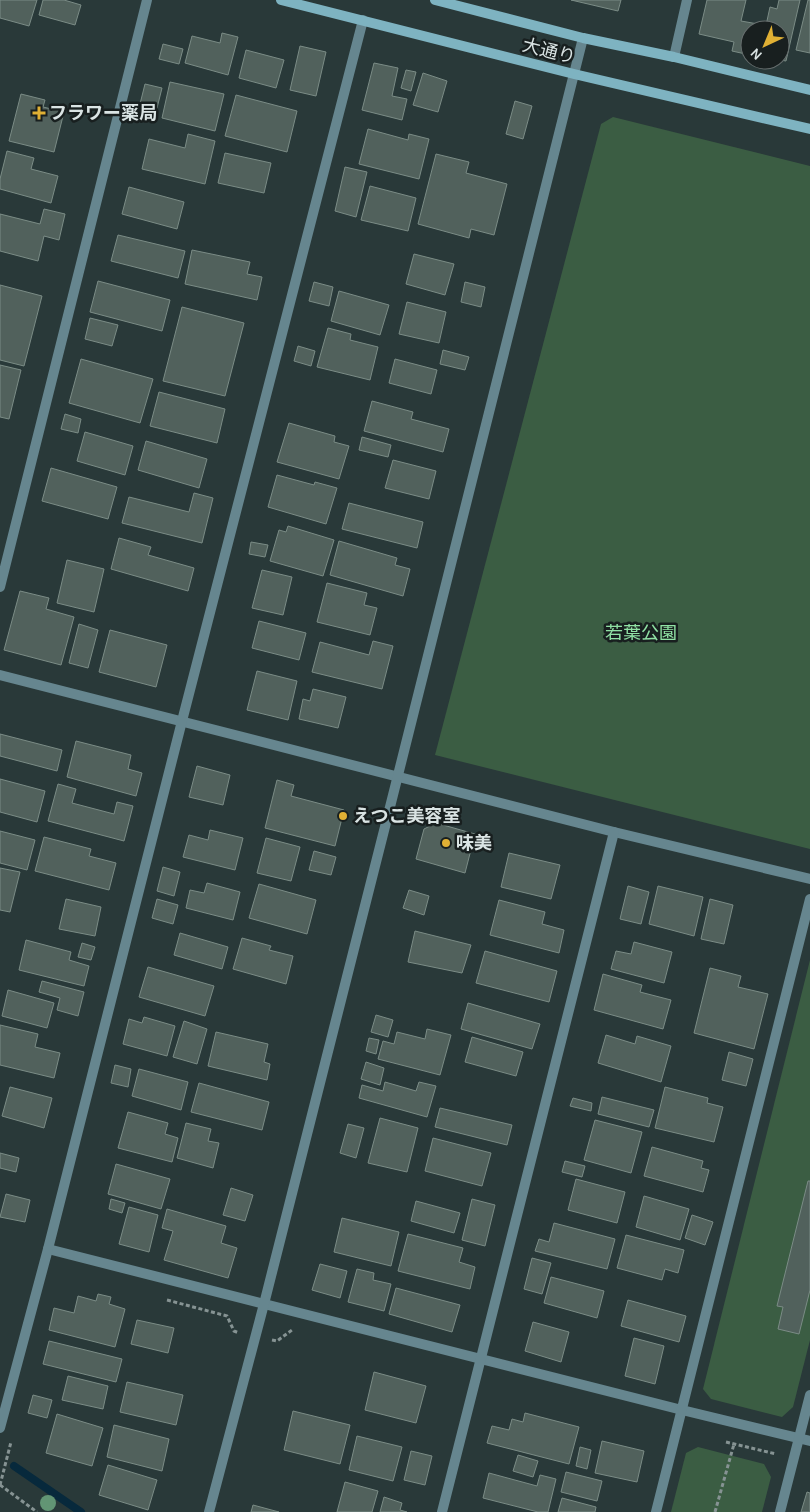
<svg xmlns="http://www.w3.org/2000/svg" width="810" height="1512" font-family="Karla,'Noto Sans JP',sans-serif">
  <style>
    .green { fill: #3b5d43 }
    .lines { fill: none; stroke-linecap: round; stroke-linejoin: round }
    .stream { stroke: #07293c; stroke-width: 8 }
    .building { fill: #51615c; stroke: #7b8c86 }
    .path { stroke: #869393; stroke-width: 3; stroke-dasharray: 4 2.5; stroke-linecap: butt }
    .street { stroke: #66868f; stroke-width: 10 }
    .secondary { stroke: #7eb3c1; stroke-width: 10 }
    .tree { fill: #629574 }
    .poi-dot { fill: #e0b034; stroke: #181f1f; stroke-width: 2 }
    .labels { text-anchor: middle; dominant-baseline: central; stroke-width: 5; stroke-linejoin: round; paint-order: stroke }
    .street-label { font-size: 18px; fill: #dae4e4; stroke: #181f1f }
    .poi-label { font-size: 18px; font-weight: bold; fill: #dae4e4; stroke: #181f1f; text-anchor: start }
    .park-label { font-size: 18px; fill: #90e1a4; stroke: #181f1f }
  </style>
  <rect width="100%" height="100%" fill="#293939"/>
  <!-- green -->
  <g class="green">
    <path d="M613,117l197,49v683l-375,-94 166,-631z"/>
    <path d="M810,960v380l-17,67 -11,10 -71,-18 -8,-10z"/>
    <path d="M698,1447l66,17 7,13 -9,35h-91l15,-59z"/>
  </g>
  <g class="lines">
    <!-- stream -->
    <path class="stream" d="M14,1466l67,46"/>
  </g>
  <!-- building -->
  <g class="building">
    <path d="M0,0h37l-8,26 -29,-8z"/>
    <path d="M43,0h21l17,5 -6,20 -36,-10z"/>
    <path d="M571,0h50l-3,11z"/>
    <path d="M707,0h39l-5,21 17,3 -1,6h-7v25l-18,-4 2,-9 -35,-8z"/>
    <path d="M779,0h21l-14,61 -6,-1v-30h-15l5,-23 7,2z"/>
    <path d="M808,0h2v53l-14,-3z"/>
    <path d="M222,33l16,4 -10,38 -43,-12 7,-27 28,7z"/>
    <path d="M163,44l20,5 -4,15 -20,-5z"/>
    <path d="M300,46l26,6 -10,44 -26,-6z"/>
    <path d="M246,50l38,10 -8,28 -37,-10z"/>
    <path d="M374,63l24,5 -6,28 15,3 -5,21 -40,-10z"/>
    <path d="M406,70l10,2 -5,19 -10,-3z"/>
    <path d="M423,73l24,8 -9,31 -25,-7z"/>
    <path d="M170,82l54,12 -9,37 -53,-13z"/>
    <path d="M145,84l17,4 -5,20 -17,-4z"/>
    <path d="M21,94l24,6 -2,7 21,5 -10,40 -45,-11z"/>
    <path d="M236,95l61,16 -10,41 -62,-16z"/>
    <path d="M515,101l17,5 -9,33 -17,-5z"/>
    <path d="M368,129l40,11 1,-6 20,5 -10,40 -60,-15z"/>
    <path d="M188,134l27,7 -10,43 -63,-15 7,-30 36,9z"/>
    <path d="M7,151l27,7 -3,11 27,7 -7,27 -51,-14v-10z"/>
    <path d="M225,153l46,10 -7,30 -46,-10z"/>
    <path d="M436,154l33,8 -3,11 41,11 -13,51 -23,-6 -2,9 -51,-14z"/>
    <path d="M345,167l22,5 -11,45 -21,-6z"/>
    <path d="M370,186l46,12 -8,33 -47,-11z"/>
    <path d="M129,187l55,15 -7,27 -55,-15z"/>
    <path d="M44,209l21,5 -6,26 -15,-4 -6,25 -38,-10v-37l40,10z"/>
    <path d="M118,235l67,16 -7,27 -67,-17z"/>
    <path d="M192,250l58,12 -3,12 15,3 -5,23 -72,-16z"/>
    <path d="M414,254l40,10 -9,31 -39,-11z"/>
    <path d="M98,281l72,19 -8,31 -72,-19z"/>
    <path d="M314,282l19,5 -4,19 -20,-5z"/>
    <path d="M465,282l20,5 -4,20 -20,-5z"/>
    <path d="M0,285l42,11 -18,70 -24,-6z"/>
    <path d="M339,291l50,14 -9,30 -49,-14z"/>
    <path d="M407,302l39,10 -7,31 -40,-9z"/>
    <path d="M182,307l62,16 -19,73 -62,-15z"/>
    <path d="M90,318l28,7 -6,21 -27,-7z"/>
    <path d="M328,328l23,6 -1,6 28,7 -8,33 -53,-13z"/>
    <path d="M298,346l17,5 -4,15 -17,-5z"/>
    <path d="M443,350l26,7 -4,13 -25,-6z"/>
    <path d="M81,359l72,20 -13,44 -71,-20z"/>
    <path d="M395,359l42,11 -6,24 -42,-11z"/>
    <path d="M0,365l21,5 -12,49 -9,-2z"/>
    <path d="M159,392l66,17 -8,34 -67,-17z"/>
    <path d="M372,401l41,11 -2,7 38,10 -6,23 -79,-21z"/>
    <path d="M65,414l16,5 -3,14 -17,-4z"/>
    <path d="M289,423l46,13 -1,6 15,4 -10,33 -62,-17z"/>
    <path d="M85,432l48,14 -8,29 -48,-14z"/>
    <path d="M362,437l29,8 -3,12 -29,-7z"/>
    <path d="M146,441l61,18 -8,29 -61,-18z"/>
    <path d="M393,460l43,11 -7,28 -44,-11z"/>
    <path d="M51,468l66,19 -9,32 -66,-18z"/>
    <path d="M277,475l37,10 1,-3 22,6 -11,36 -58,-17z"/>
    <path d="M194,493l19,5 -11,45 -80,-20 7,-26 60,15z"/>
    <path d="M349,503l74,19 -6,26 -75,-19z"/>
    <path d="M288,526l46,14 -11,36 -53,-15 9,-31 7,2z"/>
    <path d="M119,538l32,9 -3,8 46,13 -6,23 -77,-22z"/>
    <path d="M339,541l58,17 -2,7 15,4 -7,27 -73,-21z"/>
    <path d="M251,542l17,3 -3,12 -16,-3z"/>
    <path d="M67,560l37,9 -10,43 -37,-9z"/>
    <path d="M262,570l30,7 -9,38 -31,-7z"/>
    <path d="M327,583l40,10 -3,12 13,3 -7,27 -53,-13z"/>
    <path d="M20,591l29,7 -3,11 28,8 -13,48 -57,-15z"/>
    <path d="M259,621l47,12 -7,27 -47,-12z"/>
    <path d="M79,624l19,6 -10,38 -19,-5z"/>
    <path d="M110,630l57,15 -11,42 -57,-15z"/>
    <path d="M373,641l20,5 -11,43 -70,-17 8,-30 49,13z"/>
    <path d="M257,671l40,10 -9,39 -41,-10z"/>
    <path d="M313,689l33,8 -8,31 -39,-9 4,-20 7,2z"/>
    <path d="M0,734l62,16 -5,21 -57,-15z"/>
    <path d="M76,741l55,14 -3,14 14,4 -6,23 -69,-19z"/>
    <path d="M197,766l33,9 -7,30 -34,-8z"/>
    <path d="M0,779l45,12 -8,31 -37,-10z"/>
    <path d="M277,780l17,5 -3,11 53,14 -9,36 -70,-18z"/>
    <path d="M58,784l18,5 -4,14 42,11 3,-12 16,4 -9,35 -76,-20z"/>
    <path d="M436,823l39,11 -10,39 -49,-14 8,-30z"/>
    <path d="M210,830l33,8 -8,32 -52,-13 6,-22 19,5z"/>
    <path d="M0,831l35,9 -8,30 -27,-7z"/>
    <path d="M44,837l47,12 -2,7 27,7 -7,27 -74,-19z"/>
    <path d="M266,838l34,9 -9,34 -34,-8z"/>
    <path d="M314,851l22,6 -5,18 -22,-5z"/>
    <path d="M509,853l51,12 -9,34 -50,-12z"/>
    <path d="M163,867l17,5 -6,24 -17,-5z"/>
    <path d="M0,868l20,4 -10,40 -10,-2z"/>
    <path d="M207,883l33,9 -7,28 -47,-12 4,-18 14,3z"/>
    <path d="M259,884l57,16 -9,34 -58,-16z"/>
    <path d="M628,886l21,6 -8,32 -21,-5z"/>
    <path d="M658,886l45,11 -9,39 -45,-12z"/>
    <path d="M409,890l20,6 -5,19 -21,-7z"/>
    <path d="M66,899l35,8 -6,29 -36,-7z"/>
    <path d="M157,899l21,6 -5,19 -21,-6z"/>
    <path d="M710,899l23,6 -9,39 -23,-5z"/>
    <path d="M499,900l46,12 -3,12 22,6 -5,23 -69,-18z"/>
    <path d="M415,931l56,14 -9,28 -54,-11z"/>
    <path d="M180,933l48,14 -6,22 -48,-14z"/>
    <path d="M242,938l29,8 -2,4 24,6 -7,28 -53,-15z"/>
    <path d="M26,940l45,12 -2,8 20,6 -5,20 -65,-16z"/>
    <path d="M634,942l38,10 -8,31 -53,-14 5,-18 15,3z"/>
    <path d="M82,943l13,4 -4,13 -13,-3z"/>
    <path d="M485,951l72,20 -8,31 -73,-19z"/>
    <path d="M148,967l66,19 -9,30 -66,-19z"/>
    <path d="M710,968l31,8 -3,11 30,7 -14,55 -60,-16z"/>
    <path d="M603,974l39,11 -2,7 31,8 -8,29 -69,-19z"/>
    <path d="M42,981l42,11 -6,24 -21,-6 3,-12 -21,-6z"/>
    <path d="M8,990l46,13 -7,25 -45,-12z"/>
    <path d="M468,1003l72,21 -8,25 -71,-20z"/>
    <path d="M376,1015l17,5 -5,17 -17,-5z"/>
    <path d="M144,1017l31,9 -8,30 -44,-12 6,-25 13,4z"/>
    <path d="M184,1021l23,8 -10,35 -24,-7z"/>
    <path d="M0,1025l38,9 -3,13 25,6 -6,25 -54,-13z"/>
    <path d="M427,1029l24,6 -11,40 -62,-16 5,-18 11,3 3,-12 28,7z"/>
    <path d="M216,1032l52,12 -4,18 6,2 -3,16 -59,-14z"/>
    <path d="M606,1035l29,9 2,-8 34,10 -10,36 -63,-19z"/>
    <path d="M472,1037l51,15 -7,24 -51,-14z"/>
    <path d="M369,1038l10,2 -3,14 -10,-3z"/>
    <path d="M729,1052l24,7 -7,27 -24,-6z"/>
    <path d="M366,1062l18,6 -4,17 -19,-6z"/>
    <path d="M115,1065l16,4 -3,18 -17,-4z"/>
    <path d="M139,1069l49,13 -7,28 -49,-14z"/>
    <path d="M385,1082l31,9 3,-9 17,4 -9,31 -68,-19 3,-13 21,6z"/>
    <path d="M199,1083l70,19 -7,28 -71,-18z"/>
    <path d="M10,1087l42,11 -8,30 -42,-12z"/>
    <path d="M665,1087l43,11 -1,5 16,4 -9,35 -59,-14z"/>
    <path d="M602,1097l52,13 -5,17 -51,-13z"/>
    <path d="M573,1098l19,5 -1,8 -21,-5z"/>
    <path d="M440,1108l72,17 -5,20 -72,-18z"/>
    <path d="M128,1112l40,11 -3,11 13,4 -6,24 -54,-14z"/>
    <path d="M380,1118l38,10 -11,44 -39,-9z"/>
    <path d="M595,1120l47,12 -11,41 -47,-13z"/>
    <path d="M186,1123l25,6 -3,12 11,2 -6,25 -36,-10z"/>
    <path d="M348,1124l16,4 -8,30 -16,-5z"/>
    <path d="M433,1138l58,15 -9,33 -57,-15z"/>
    <path d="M652,1147l51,14 -2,7 8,2 -6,22 -59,-16z"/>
    <path d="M0,1153l19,5 -3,14 -16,-4z"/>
    <path d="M565,1161l20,5 -3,11 -20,-5z"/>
    <path d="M116,1164l54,15 -9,30 -53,-15z"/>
    <path d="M576,1179l49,13 -8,31 -49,-13z"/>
    <path d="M808,1181h2v109l-11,44 -21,-5 5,-22 -6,-1z"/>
    <path d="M231,1188l22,7 -8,26 -22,-6z"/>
    <path d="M6,1194l24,6 -5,22 -25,-5z"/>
    <path d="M644,1196l45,13 -9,31 -44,-13z"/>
    <path d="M111,1199l14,4 -3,10 -13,-4z"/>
    <path d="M472,1199l23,6 -10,41 -23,-6z"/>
    <path d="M416,1201l44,12 -6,20 -43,-12z"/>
    <path d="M129,1207l29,8 -9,37 -30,-8z"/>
    <path d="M167,1209l59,17 -5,17 16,5 -9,30 -64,-18 9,-29 -11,-3z"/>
    <path d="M692,1215l21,7 -8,23 -20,-7z"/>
    <path d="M342,1218l57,14 -8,34 -57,-14z"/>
    <path d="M554,1223l61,16 -8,30 -72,-18 4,-12 10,3z"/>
    <path d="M408,1234l55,14 -4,14 16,5 -5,22 -72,-18z"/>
    <path d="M626,1235l58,15 -6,23 -13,-4 -3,11 -45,-12z"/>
    <path d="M532,1258l19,5 -9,31 -18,-5z"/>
    <path d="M320,1264l27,7 -7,27 -28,-8z"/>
    <path d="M357,1269l17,4 -1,7 18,4 -7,27 -36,-9z"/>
    <path d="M551,1277l53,14 -7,27 -53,-15z"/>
    <path d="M396,1288l64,17 -8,27 -63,-18z"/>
    <path d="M98,1294l13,3 -2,7 16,5 -10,38 -66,-17 5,-22 20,5 4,-17 18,5z"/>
    <path d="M628,1300l58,16 -7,26 -58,-16z"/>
    <path d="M137,1320l37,8 -6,25 -37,-9z"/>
    <path d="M533,1322l36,10 -8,30 -36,-11z"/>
    <path d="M634,1338l30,8 -9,38 -30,-8z"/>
    <path d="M49,1341l73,18 -6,23 -73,-18z"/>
    <path d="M374,1372l52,14 -10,37 -51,-13z"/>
    <path d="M68,1376l40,10 -5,23 -41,-9z"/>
    <path d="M127,1382l56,13 -7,30 -56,-13z"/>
    <path d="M33,1395l19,5 -5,18 -19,-5z"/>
    <path d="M293,1411l57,14 -10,39 -56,-14z"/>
    <path d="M525,1413l54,14 -10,37 -82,-21 5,-17 17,4 3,-11 11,3z"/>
    <path d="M57,1414l46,14 -11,38 -46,-13z"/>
    <path d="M114,1425l55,14 -7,32 -55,-14z"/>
    <path d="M357,1436l45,11 -9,34 -44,-11z"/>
    <path d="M602,1441l42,10 -7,31 -42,-9z"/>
    <path d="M580,1447l11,3 -4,19 -11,-3z"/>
    <path d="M411,1451l21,5 -7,29 -21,-5z"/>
    <path d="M518,1455l20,6 -5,16 -20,-6z"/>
    <path d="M108,1465l49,15 -9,30 -49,-15z"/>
    <path d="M566,1472l36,9 -5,20 -36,-9z"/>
    <path d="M489,1473l48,13 3,-11 16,4 -8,33h-10l-55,-14z"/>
    <path d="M345,1482l33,9 -6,21h-35z"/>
    <path d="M807,1492l3,1v19h-9z"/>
    <path d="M384,1497l18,6 -2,7 7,2h-27z"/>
    <path d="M562,1498l34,9 -1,5h-37z"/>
    <path d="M253,1505l26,7h-28z"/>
  </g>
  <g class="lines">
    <!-- path -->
    <g class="path">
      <path d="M167,1300l60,16 7,15 5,2"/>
      <path d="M272,1340l5,1 15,-11"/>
      <path d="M726,1442l50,12"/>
      <path d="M0,1485l11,-43"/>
      <path d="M0,1485l37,27"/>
      <path d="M715,1512l19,-68"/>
    </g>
    <!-- street -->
    <g class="street">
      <path d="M674,57l13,-57"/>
      <path d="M0,587l147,-587"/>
      <path d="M0,675l614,157 196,47"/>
      <path d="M48,1249l634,161 128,31"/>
      <path d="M0,1428l48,-179 134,-528 181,-701"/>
      <path d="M209,1512l55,-208 127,-501 192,-765"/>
      <path d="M442,1512l172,-680"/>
      <path d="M656,1512l154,-613"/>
      <path d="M780,1512l30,-117"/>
    </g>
    <!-- secondary -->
    <g class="secondary">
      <path d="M281,0l293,74 236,55"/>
      <path d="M435,0l148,38 91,19 136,33"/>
    </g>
  </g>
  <!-- trees -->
  <circle class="tree" cx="48" cy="1503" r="8"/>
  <!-- markers -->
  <g class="poi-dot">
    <path d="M36.5 105.5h5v5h5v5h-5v5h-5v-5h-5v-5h5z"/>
    <circle cx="343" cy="816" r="5"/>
    <circle cx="446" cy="843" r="5"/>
  </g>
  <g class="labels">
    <!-- street labels -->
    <g class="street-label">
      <text transform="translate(549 51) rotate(14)">大通り</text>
    </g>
    <!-- poi labels -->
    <g class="poi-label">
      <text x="49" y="113">フラワー薬局</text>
      <text x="353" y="816">えつこ美容室</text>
      <text x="456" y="843">味美</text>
    </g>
    <!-- park labels -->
    <g class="park-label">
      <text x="641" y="633">若葉公園</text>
    </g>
  </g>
  <!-- north arrow -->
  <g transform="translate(765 45) rotate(224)"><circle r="24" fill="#181f1f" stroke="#666e6e"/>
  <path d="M0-4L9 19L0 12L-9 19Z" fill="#e0b034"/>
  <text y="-8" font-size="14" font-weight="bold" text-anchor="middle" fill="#dae4e4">N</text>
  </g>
</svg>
